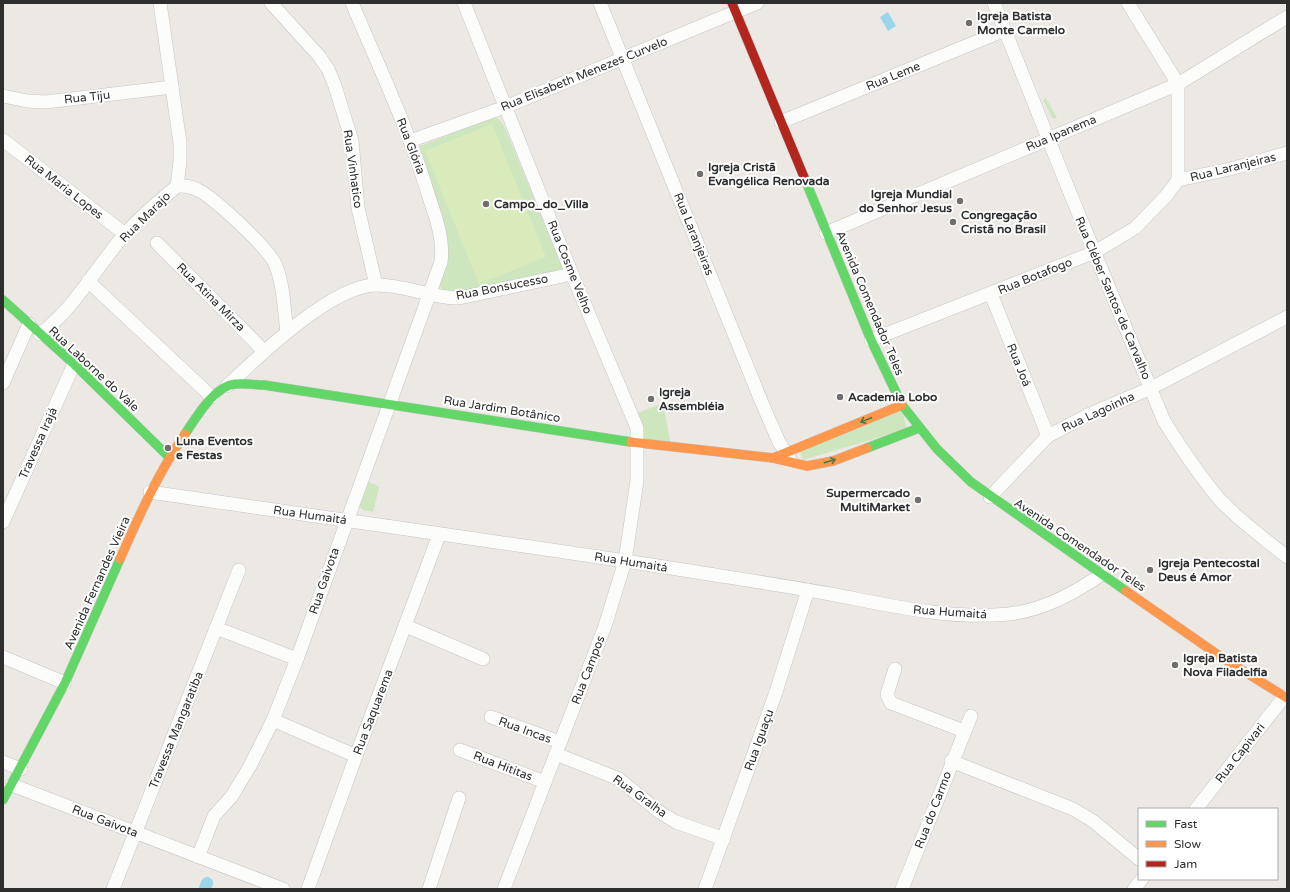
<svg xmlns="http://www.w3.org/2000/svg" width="1290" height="892" font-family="'Varela Round',sans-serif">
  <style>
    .green { fill: #cee6be }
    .pitch { fill: #d9eabb }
    .water { fill: #99d6ec }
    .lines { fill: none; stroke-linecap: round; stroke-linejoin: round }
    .canal { stroke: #99d6ec; stroke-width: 12 }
    .street-casing { stroke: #c5c4c5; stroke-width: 14 }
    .fast-casing { stroke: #c5c4c5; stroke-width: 10 }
    .slow-casing { stroke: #c5c4c5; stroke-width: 10 }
    .jam-casing { stroke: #c5c4c5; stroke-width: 10 }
    .street { stroke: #fcfcfb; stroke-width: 13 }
    .fast { stroke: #63d668; stroke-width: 9 }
    .slow { stroke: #ff974d; stroke-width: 9 }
    .jam { stroke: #b3261e; stroke-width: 9 }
    .oneway { stroke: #467a48 }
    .poi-dot { fill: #706f6e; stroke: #fff; stroke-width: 1.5 }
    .labels { text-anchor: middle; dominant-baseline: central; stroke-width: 4; stroke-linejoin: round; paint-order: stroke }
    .poi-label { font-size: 12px; font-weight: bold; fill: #2e2e2e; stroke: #fff; text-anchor: start }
    .street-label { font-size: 12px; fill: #2e2e2e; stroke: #fff }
  </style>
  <rect width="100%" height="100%" fill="#ece8e4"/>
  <!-- green -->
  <g class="green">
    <path d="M1046,98l11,20 -4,1 -10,-19z"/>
    <path d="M493,117c9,1 12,11 15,18l56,136 -101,21 -21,-3 -5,-6 3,-35 -22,-101z"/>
    <path d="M663,403l8,42 -25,-2 -18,-26z"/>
    <path d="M901,408l6,21 -104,31 -4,-11z"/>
    <path d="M367,482l8,2 4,4 -6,24 -10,-2 -4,-4z"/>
  </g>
  <!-- pitch -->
  <path class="pitch" d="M492,124l54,133 -67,27 -54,-133z"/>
  <!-- water -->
  <path class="water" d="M888,12l8,14 -8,5 -8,-14z"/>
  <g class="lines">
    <!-- canal -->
    <path class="canal" d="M205,889l2,-6"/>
    <defs>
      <g id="street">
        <path d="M271,3l48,53 9,13 7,17 17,55 6,67 18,77"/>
        <path d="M464,3l108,271 65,154v53l-12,80 -20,65 -101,263"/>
        <path d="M600,3l162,400 17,39 11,17"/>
        <path d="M994,3l72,180 98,238c17,27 36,56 57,80 20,21 44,38 66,56"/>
        <path d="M3,96l24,5 19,1 126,-15"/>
        <path d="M781,122l224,-92"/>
        <path d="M3,140l122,94"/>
        <path d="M410,141l95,-34 252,-104"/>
        <path d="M1178,180l52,-11 57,-16"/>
        <path d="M177,186c8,0 14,0 21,4 16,8 72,59 78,76 8,20 8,45 11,66"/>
        <path d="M826,233l352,-149 109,-67"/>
        <path d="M157,243l107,108"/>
        <path d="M88,281l124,116"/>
        <path d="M991,294l57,142"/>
        <path d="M40,334c35,-26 57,-68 85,-100 16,-18 34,-33 52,-48l3,-25v-18l-20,-140"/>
        <path d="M871,340l224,-88 40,-24 31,-32 12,-16v-96l-50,-81"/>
        <path d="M3,383l26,-59"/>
        <path d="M227,386c31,-29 106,-102 150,-101 28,0 55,13 82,13l113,-24"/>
        <path d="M150,492c189,28 377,53 565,83 38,6 77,12 115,19 59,11 119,26 179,20 35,-4 66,-21 93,-40"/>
        <path d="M990,497l58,-61 40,-21 63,-27 136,-71"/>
        <path d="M3,522l71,-158"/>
        <path d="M406,626l77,33"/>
        <path d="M216,628l81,31"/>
        <path d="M3,657l62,26"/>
        <path d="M895,669l-8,25 4,9 73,28"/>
        <path d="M491,717l69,25"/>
        <path d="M273,720l83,36"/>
        <path d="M460,750l85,32"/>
        <path d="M556,754l63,25 39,32 18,11 48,17"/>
        <path d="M951,761l122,48 20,12 46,38"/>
        <path d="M3,762l18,7"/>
        <path d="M12,785l271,104"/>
        <path d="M1196,809l88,-112"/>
        <path d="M198,857l16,-41 18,-20 18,-30 23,-46 24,-61 144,-397c3,-23 -5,-44 -12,-65 -20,-67 -50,-130 -77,-194"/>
        <path d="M113,889l126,-319"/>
        <path d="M308,889l48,-133 83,-221"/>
        <path d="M429,889l30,-91"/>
        <path d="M705,889l71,-197 32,-102"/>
        <path d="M902,889l69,-173"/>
        <path d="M1134,889l8,-10"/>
      </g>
      <g id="fast">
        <path d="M804,177l67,163 31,65 35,44 34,33 155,109"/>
        <path d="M3,300l71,64 95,93"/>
        <path d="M185,434c11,-16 29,-48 50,-50 10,-1 20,1 29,1l367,57"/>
        <path d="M867,448l52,-20"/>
        <path d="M3,800l62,-117 55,-124"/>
      </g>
      <g id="slow">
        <path d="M631,442l142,16 34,8 26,-5 34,-13"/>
        <path d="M773,458l129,-53"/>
        <path d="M120,559c19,-43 38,-86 65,-125"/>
        <path d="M1126,591l98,68 63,39"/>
      </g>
      <path id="jam" d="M732,3l72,174"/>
    </defs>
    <!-- street casing -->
    <use href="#street" class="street-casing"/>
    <!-- fast casing -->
    <use href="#fast" class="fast-casing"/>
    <!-- slow casing -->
    <use href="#slow" class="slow-casing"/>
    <!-- jam casing -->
    <use href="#jam" class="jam-casing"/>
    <!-- street -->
    <use href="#street" class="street"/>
    <!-- fast -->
    <use href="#fast" class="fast"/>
    <!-- slow -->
    <use href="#slow" class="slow"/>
    <!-- jam -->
    <use href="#jam" class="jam"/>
  </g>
  <!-- one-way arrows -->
  <defs><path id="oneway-shaft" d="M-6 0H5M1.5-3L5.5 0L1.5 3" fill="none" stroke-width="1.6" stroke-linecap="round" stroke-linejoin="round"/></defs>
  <g class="oneway">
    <use href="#oneway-shaft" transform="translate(866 420) rotate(158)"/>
    <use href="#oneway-shaft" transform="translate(830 461) rotate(-17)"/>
  </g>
  <!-- markers -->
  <g class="poi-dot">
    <circle cx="969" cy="23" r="4"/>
    <circle cx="700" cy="174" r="4"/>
    <circle cx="960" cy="201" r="4"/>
    <circle cx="486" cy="204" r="4"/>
    <circle cx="953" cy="222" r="4"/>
    <circle cx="840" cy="397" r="4"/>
    <circle cx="651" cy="399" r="4"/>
    <circle cx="168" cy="448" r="4"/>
    <circle cx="918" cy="500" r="4"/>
    <circle cx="1150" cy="570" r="4"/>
    <circle cx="1175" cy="665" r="4"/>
  </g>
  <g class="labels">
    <!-- poi labels -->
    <g class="poi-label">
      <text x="977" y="16">Igreja Batista<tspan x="977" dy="14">Monte Carmelo</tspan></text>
      <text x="708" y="167">Igreja Cristã<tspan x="708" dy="14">Evangélica Renovada</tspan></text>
      <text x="952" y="194" text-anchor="end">Igreja Mundial<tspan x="952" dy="14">do Senhor Jesus</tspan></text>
      <text x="494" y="204">Campo_do_Villa</text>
      <text x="961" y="215">Congregação<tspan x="961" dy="14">Cristã no Brasil</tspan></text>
      <text x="659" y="392">Igreja<tspan x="659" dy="14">Assembléia</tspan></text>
      <text x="848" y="397">Academia Lobo</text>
      <text x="176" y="441">Luna Eventos<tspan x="176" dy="14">e Festas</tspan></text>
      <text x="910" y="493" text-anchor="end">Supermercado<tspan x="910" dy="14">MultiMarket</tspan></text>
      <text x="1158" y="563">Igreja Pentecostal<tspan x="1158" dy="14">Deus é Amor</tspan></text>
      <text x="1183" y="658">Igreja Batista<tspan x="1183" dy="14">Nova Filadelfia</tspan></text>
    </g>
    <!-- street labels -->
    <g class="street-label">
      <text transform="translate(584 74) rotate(-22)">Rua Elisabeth Menezes Curvelo</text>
      <text transform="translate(893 76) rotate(-22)">Rua Leme</text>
      <text transform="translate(87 97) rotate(-6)">Rua Tiju</text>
      <text transform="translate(1061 133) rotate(-23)">Rua Ipanema</text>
      <text transform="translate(411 146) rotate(69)">Rua Glória</text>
      <text transform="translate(1233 167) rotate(-14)">Rua Laranjeiras</text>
      <text transform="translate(353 169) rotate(82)">Rua Vinhatico</text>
      <text transform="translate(64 187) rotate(38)">Rua Maria Lopes</text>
      <text transform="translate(145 217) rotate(-45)">Rua Marajo</text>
      <text transform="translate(694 234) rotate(68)">Rua Laranjeiras</text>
      <text transform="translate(570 267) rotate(68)">Rua Cosme Velho</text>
      <text transform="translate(1035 276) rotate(-22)">Rua Botafogo</text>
      <text transform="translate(502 287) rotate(-11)">Rua Bonsucesso</text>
      <text transform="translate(211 297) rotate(45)">Rua Atina Mirza</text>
      <text transform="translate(1113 298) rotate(67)">Rua Cléber Santos de Carvalho</text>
      <text transform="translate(870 303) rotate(67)">Avenida Comendador Teles</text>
      <text transform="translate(1019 365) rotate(68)">Rua Joá</text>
      <text transform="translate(94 369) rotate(43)">Rua Laborne do Vale</text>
      <text transform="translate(502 409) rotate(9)">Rua Jardim Botânico</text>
      <text transform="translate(1098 412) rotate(-25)">Rua Lagoinha</text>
      <text transform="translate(38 443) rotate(-66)">Travessa Irajá</text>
      <text transform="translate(310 515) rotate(8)">Rua Humaitá</text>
      <text transform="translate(1080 545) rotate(34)">Avenida Comendador Teles</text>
      <text transform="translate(631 562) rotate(9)">Rua Humaitá</text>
      <text transform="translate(324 581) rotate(-71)">Rua Gaivota</text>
      <text transform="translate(97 583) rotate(-66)">Avenida Fernandes Vieira</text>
      <text transform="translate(950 612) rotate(4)">Rua Humaitá</text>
      <text transform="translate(588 670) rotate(-69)">Rua Campos</text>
      <text transform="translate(373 712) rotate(-69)">Rua Saquarema</text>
      <text transform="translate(176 730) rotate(-68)">Travessa Mangaratiba</text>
      <text transform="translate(525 730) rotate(20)">Rua Incas</text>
      <text transform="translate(759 740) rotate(-70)">Rua Iguaçu</text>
      <text transform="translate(1240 753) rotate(-52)">Rua Capivari</text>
      <text transform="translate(503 766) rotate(21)">Rua Hititas</text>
      <text transform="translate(640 796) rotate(36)">Rua Gralha</text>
      <text transform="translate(933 810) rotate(-69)">Rua do Carmo</text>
      <text transform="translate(105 821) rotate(21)">Rua Gaivota</text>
    </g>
  </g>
  <!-- border -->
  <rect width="1290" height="892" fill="none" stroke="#2e2e2e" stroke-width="8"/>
  <!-- legend -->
  <rect x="1138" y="808" width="140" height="72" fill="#ffffff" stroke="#ababab"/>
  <rect x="1146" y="821" width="20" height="6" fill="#63d668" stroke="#ababab"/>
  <text x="1174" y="828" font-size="12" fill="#2e2e2e">Fast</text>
  <rect x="1146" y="841" width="20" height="6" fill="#ff974d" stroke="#ababab"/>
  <text x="1174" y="848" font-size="12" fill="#2e2e2e">Slow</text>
  <rect x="1146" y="861" width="20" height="6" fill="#b3261e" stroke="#ababab"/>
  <text x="1174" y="868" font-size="12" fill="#2e2e2e">Jam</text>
</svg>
